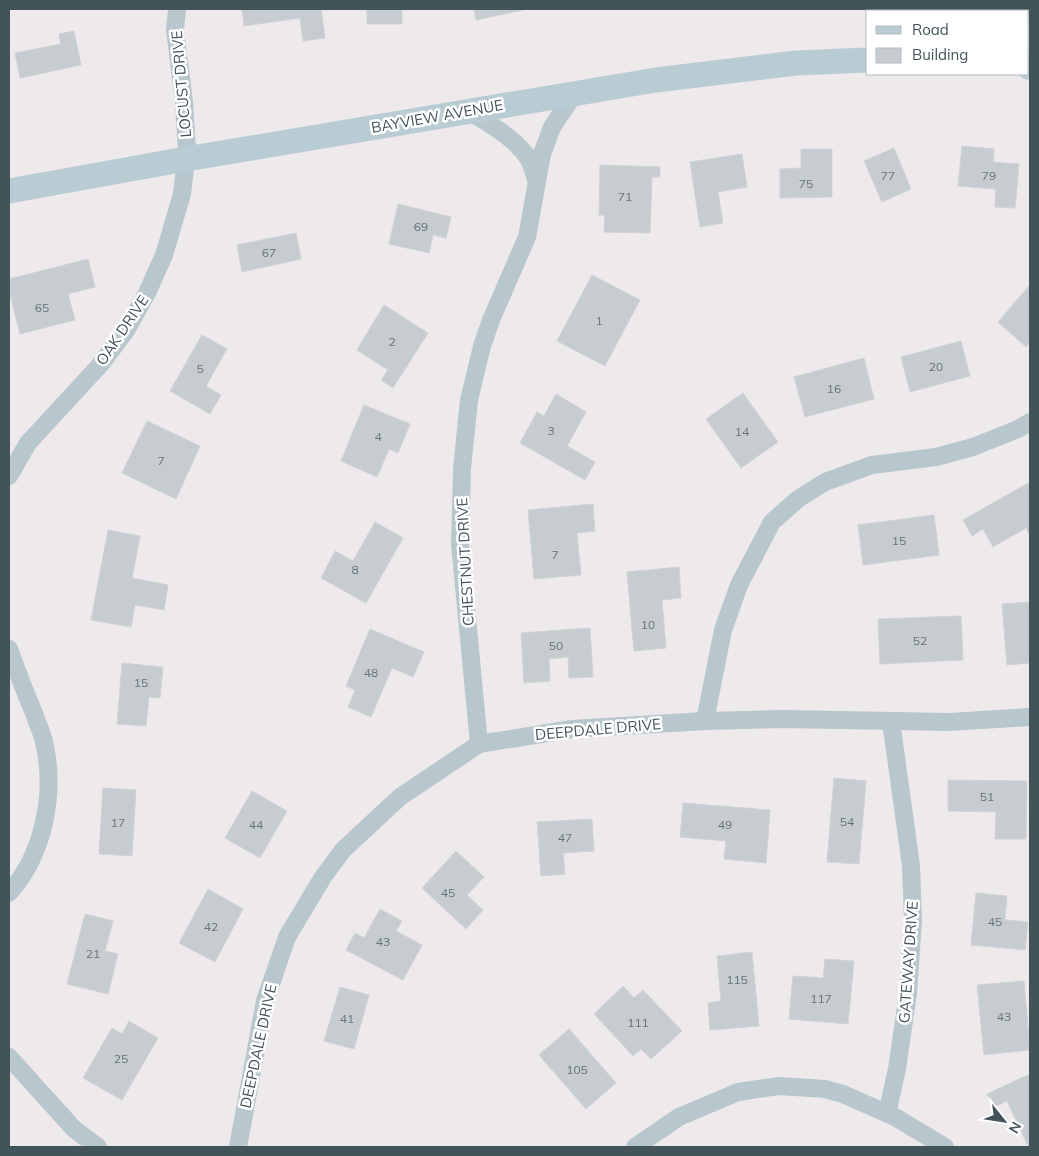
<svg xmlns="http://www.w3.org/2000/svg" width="1039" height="1156" font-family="Mulish,sans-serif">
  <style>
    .building { fill: #c7ccd1; stroke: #ced3d8 }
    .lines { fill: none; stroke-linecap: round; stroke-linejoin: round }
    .minor { stroke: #b7c7cd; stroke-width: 18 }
    .secondary { stroke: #b9ccd4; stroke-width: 25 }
    .labels { text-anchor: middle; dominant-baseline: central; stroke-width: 5; stroke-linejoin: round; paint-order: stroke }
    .number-label { font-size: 12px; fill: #637278 }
    .street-label { font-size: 15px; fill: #42545a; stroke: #fff }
  </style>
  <rect width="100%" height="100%" fill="#eeeaeb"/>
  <!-- building -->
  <g class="building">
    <path d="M242,9h79l4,29 -22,3 -3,-23 -56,8z"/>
    <rect x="367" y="9" width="35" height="15"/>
    <path d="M474,9h54l-52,11z"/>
    <path d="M74,31l7,34 -61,13 -5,-25 46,-9 -2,-10z"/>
    <path d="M962,146l32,3 -1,13 26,2 -4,44 -20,-1 1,-18 -38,-3z"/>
    <path d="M894,148l17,41 -29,13 -18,-41z"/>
    <path d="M801,149h31v48l-52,1v-29l21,-1z"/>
    <path d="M742,154l5,33 -29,5 5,31 -23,4 -10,-65z"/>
    <path d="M600,165l60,2v10h-8l-2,56 -46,-1 1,-17h-6z"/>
    <path d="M398,204l53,13 -5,21 -13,-3 -4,18 -40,-9z"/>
    <path d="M296,233l5,26 -59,13 -5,-27z"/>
    <path d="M88,259l7,28 -27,7 7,26 -55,14 -11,-44v-11z"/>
    <path d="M592,275l48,25 -35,66 -48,-25z"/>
    <path d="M1030,285v57l-4,5 -28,-25z"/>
    <path d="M384,305l44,28 -35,55 -12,-8 7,-10 -31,-20z"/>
    <path d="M202,335l25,14 -21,37 15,9 -11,19 -40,-23z"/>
    <path d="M961,341l9,35 -60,16 -9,-35z"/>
    <path d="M864,358l10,41 -69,18 -11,-40z"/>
    <path d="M743,393l35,49 -37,26 -35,-49z"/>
    <path d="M556,394l30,18 -19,34 28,16 -10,18 -65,-37 17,-31 7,4z"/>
    <path d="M364,405l46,19 -12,29 -9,-4 -12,28 -36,-16z"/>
    <path d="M147,421l53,25 -24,53 -54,-26z"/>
    <path d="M1030,482v54l-4,-8 -33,19 -10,-18 -11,7 -9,-16z"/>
    <path d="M593,504l2,27 -18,2 4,42 -47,4 -6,-69z"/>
    <path d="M934,515l5,40 -76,10 -5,-40z"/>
    <path d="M375,522l28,16 -37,65 -45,-25 14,-27 18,10z"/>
    <path d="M108,530l32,6 -8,42 36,7 -4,25 -29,-5 -4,22 -40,-7z"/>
    <path d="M679,567l2,31 -19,2 4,48 -32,3 -7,-79z"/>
    <path d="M1030,602v61l-23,2 -5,-61z"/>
    <path d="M961,616l2,44 -83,4 -2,-45z"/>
    <path d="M590,628l3,49 -24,1 -1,-21 -19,2 1,22 -26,2 -3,-50z"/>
    <path d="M370,629l54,23 -11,25 -21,-9 -21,49 -23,-10 7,-17 -9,-4z"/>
    <path d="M122,663l41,4 -3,31 -11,-1 -3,29 -29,-2z"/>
    <path d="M834,778l32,3 -7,83 -32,-2z"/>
    <path d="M948,780l79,1 -1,58h-31l1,-27 -48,-1z"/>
    <path d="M103,788l33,2 -4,66 -33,-2z"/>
    <path d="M252,791l35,20 -27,47 -35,-20z"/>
    <path d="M683,803l87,7 -4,53 -42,-4 2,-18 -46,-4z"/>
    <path d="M592,819l2,32 -31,2 2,21 -24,2 -4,-54z"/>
    <path d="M456,851l28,26 -17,18 16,15 -17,19 -44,-41z"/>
    <path d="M208,889l35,20 -28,53 -36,-19z"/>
    <path d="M976,893l31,3 -2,24 23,2 -3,28 -54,-5z"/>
    <path d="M380,909l22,12 -6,10 26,14 -19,35 -57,-30 9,-17 9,5z"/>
    <path d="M85,914l28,7 -8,30 13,3 -10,40 -41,-10z"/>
    <path d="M752,952l7,74 -49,4 -2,-27 13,-2 -4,-45z"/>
    <path d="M825,959l29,2 -6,63 -59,-5 4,-43 30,2z"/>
    <path d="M1024,981l6,69 -46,5 -7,-70z"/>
    <path d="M623,986l11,12 9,-8 39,41 -31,28 -10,-10 -8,7 -39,-42z"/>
    <path d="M340,987l29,8 -15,54 -30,-8z"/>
    <path d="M129,1021l29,17 -36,62 -39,-22 29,-50 10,6z"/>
    <path d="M569,1029l47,54 -30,26 -47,-54z"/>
    <path d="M1030,1074v71l-2,1 -21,-45 -13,6 -7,-13z"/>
  </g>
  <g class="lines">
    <!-- minor -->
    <g class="minor">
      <path d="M1022,11l1,-2"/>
      <path d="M469,111c20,13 46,27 59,47 4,6 6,14 8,22"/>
      <path d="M9,476l19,-33 72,-78 27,-36 20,-36 17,-38 18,-61 5,-43 -3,-49 -9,-72 2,-21"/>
      <path d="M9,649c8,22 16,43 25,64 3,10 8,19 10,29 12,51 0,112 -35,151"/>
      <path d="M705,721l18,-91 16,-45 33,-63 26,-23 27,-17 47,-17 64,-8 37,-10 45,-18 12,-7"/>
      <path d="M479,744l-19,-200 2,-75 7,-69 13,-54 9,-26 36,-83 15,-83 10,-27 23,-34"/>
      <path d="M9,1057l65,72 24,18"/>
      <path d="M887,1114l10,-45 11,-76 5,-73 -2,-54 -20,-145"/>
      <path d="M238,1147l27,-146 22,-64 36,-60 20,-27 57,-53 79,-53 93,-15 133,-8 78,-2 167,3 80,-5"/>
      <path d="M635,1147l44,-30 59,-25 41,-6 46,3 18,5 52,23 50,30"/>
    </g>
    <!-- secondary -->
    <g class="secondary">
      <path d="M1028,67h2"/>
      <path d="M9,191l177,-32 470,-79 140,-17 72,-3"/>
    </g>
  </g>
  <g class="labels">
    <!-- number labels -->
    <g class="number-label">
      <text x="888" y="175">77</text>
      <text x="989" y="175">79</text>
      <text x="806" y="183">75</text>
      <text x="625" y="196">71</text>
      <text x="421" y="226">69</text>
      <text x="269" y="252">67</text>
      <text x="42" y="307">65</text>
      <text x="599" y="320">1</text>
      <text x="392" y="341">2</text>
      <text x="936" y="366">20</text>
      <text x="200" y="368">5</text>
      <text x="834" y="388">16</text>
      <text x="551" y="430">3</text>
      <text x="742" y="431">14</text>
      <text x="378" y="436">4</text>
      <text x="161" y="460">7</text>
      <text x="899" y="540">15</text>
      <text x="555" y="554">7</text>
      <text x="355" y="569">8</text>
      <text x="648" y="624">10</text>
      <text x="920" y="640">52</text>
      <text x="556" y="645">50</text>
      <text x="371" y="672">48</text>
      <text x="141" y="682">15</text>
      <text x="987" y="796">51</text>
      <text x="847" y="821">54</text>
      <text x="118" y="822">17</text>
      <text x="256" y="824">44</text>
      <text x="725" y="824">49</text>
      <text x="565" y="837">47</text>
      <text x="448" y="892">45</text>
      <text x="995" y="921">45</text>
      <text x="211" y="926">42</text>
      <text x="383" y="941">43</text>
      <text x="93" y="953">21</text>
      <text x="737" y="979">115</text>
      <text x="821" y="998">117</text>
      <text x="1004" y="1016">43</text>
      <text x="347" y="1018">41</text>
      <text x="638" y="1022">111</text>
      <text x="121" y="1058">25</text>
      <text x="577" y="1069">105</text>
    </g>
    <!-- street labels -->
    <g class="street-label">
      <text transform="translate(181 84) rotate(-95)">LOCUST DRIVE</text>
      <text transform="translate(437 116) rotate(-10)">BAYVIEW AVENUE</text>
      <text transform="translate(122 330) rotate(-56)">OAK DRIVE</text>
      <text transform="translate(465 562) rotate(-93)">CHESTNUT DRIVE</text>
      <text transform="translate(598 729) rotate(-5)">DEEPDALE DRIVE</text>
      <text transform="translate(908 962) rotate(-86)">GATEWAY DRIVE</text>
      <text transform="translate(258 1046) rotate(-78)">DEEPDALE DRIVE</text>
    </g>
  </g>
  <!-- border -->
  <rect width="1039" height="1156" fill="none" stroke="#42545a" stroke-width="20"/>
  <!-- legend -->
  <rect x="866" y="10" width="162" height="65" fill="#ffffff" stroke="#b3bbbd"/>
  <rect x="876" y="26" width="25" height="8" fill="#b9ccd4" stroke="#b3bbbd"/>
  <text x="912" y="35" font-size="15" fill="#42545a">Road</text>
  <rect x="876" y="48" width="25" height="15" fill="#c7ccd1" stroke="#b3bbbd"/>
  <text x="912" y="60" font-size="15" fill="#42545a">Building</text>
  <!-- north arrow -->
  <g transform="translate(1004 1121) rotate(120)" stroke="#ffffff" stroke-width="4" paint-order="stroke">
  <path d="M0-4L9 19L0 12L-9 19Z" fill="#42545a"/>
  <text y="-8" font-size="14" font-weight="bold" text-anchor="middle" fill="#42545a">N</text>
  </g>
</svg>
